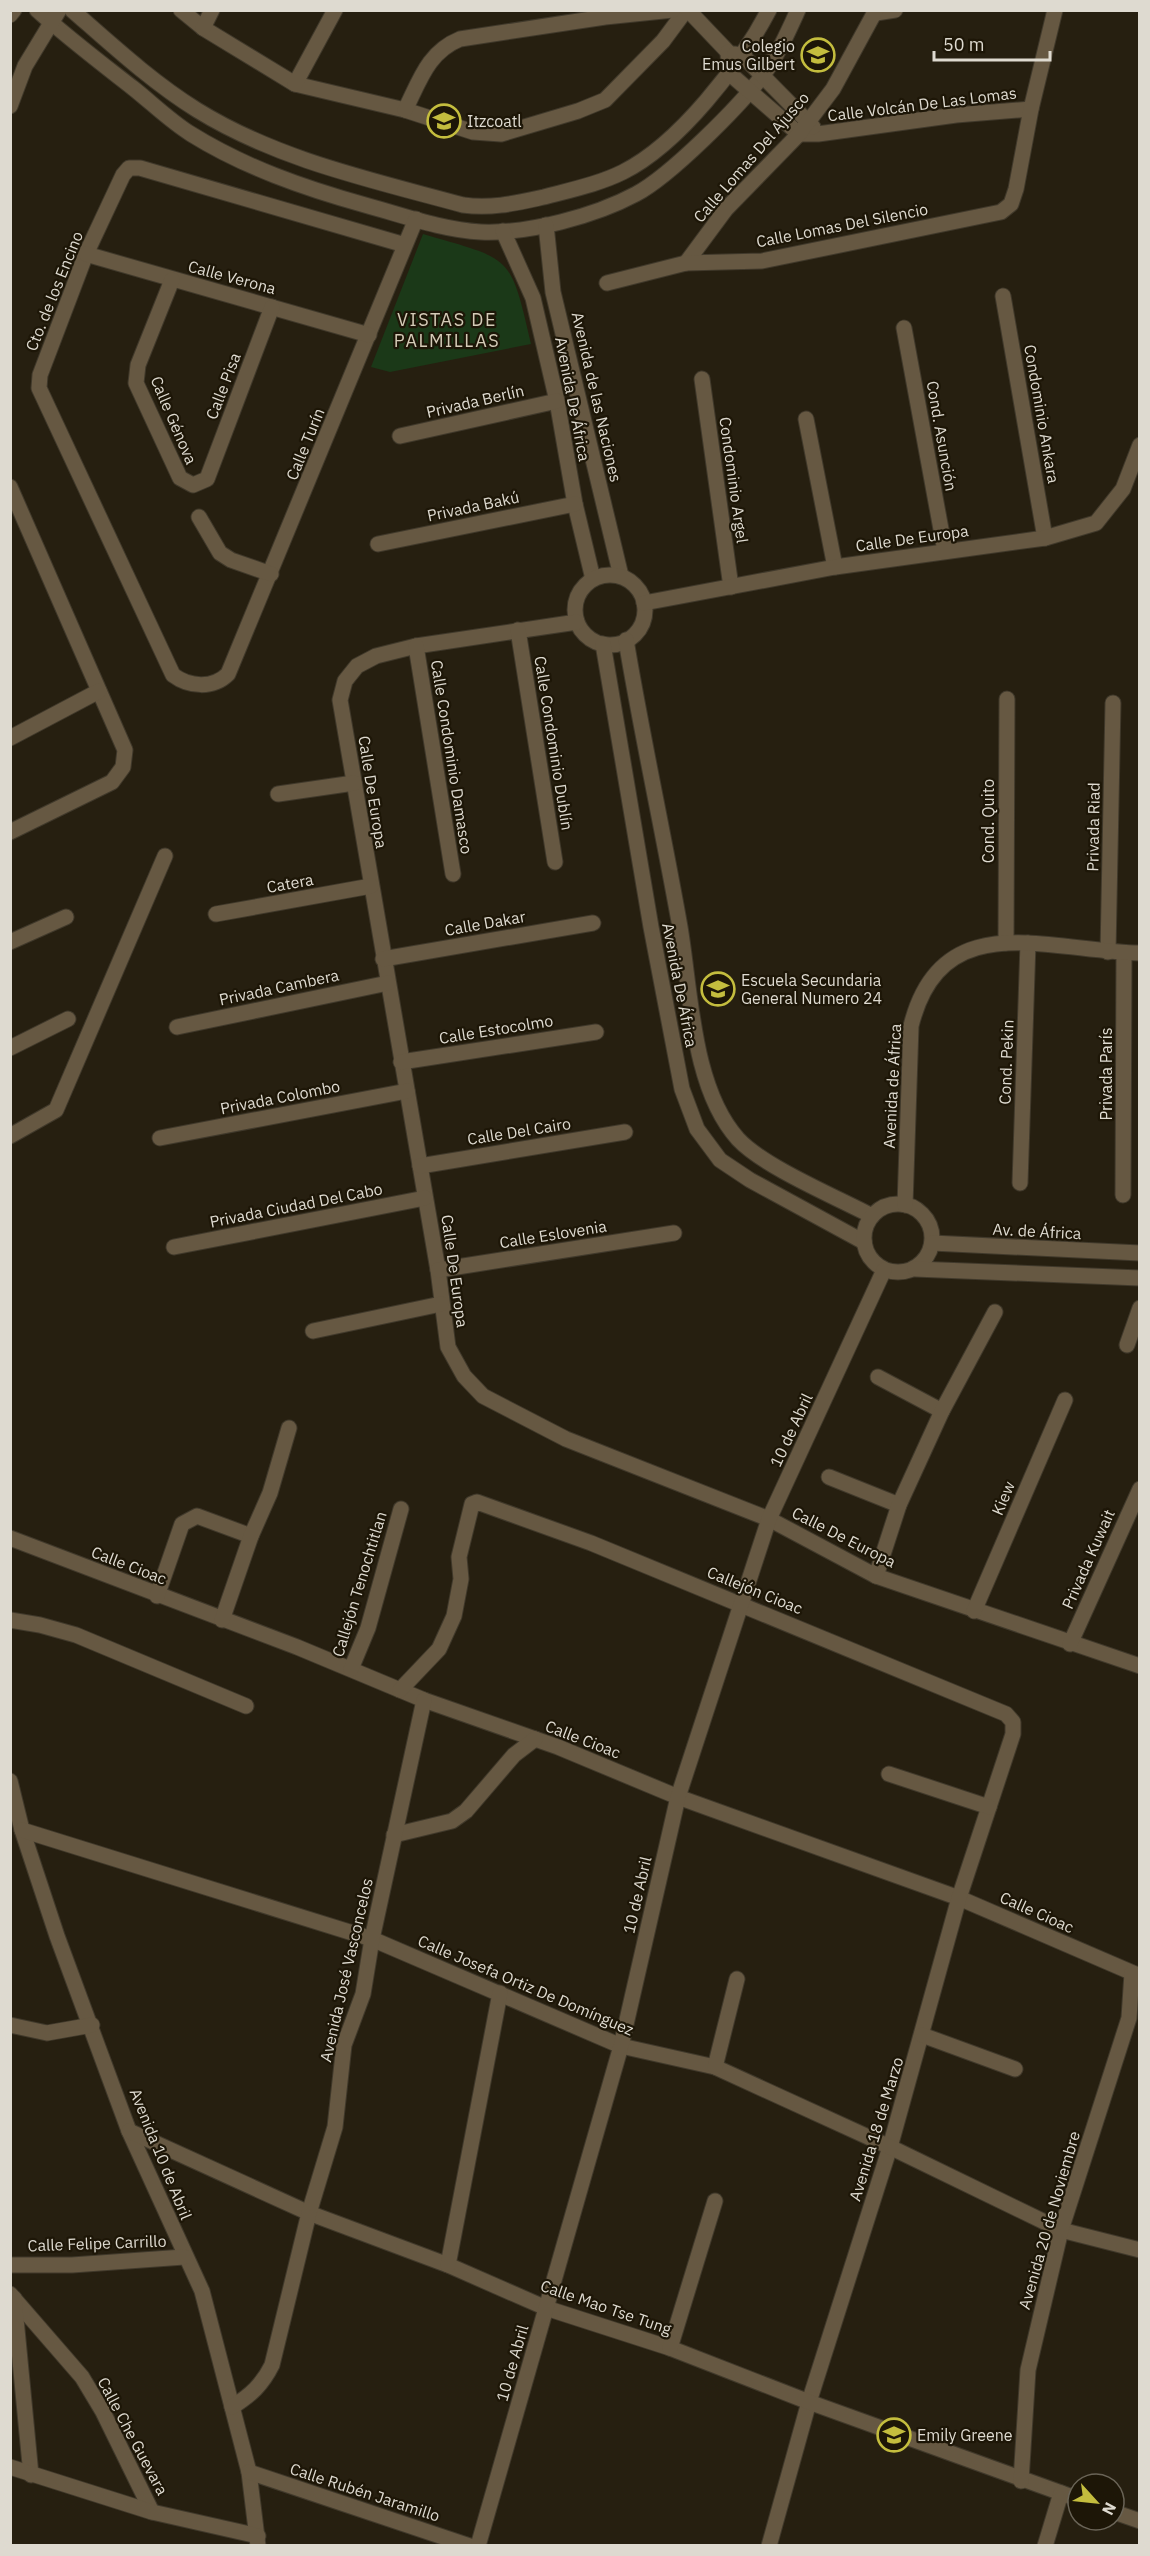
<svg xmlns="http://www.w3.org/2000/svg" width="1150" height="2556" font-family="'IBM Plex Sans',sans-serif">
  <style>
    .green { fill: #1b3918 }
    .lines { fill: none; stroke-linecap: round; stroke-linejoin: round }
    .minor-casing { stroke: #40392b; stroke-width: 17 }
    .minor { stroke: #665842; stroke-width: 15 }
    .labels { text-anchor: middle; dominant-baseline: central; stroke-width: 4.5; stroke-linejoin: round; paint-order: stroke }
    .poi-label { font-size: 16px; fill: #dedad0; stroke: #1d1607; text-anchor: start }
    .street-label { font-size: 16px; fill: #dedad0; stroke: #1d1607 }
    .neighbourhood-label { font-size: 18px; letter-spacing: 1.5px; fill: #d4cbb7; stroke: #1d1607 }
  </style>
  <rect width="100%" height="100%" fill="#261f10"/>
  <!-- green -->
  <path class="green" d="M423,234c89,26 87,19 108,110l-141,28 -19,-5z"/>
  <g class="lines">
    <defs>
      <g id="minor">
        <path d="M37,10c31,28 64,53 96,78 19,15 37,33 58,46 53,33 113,54 174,71 37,10 77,25 116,27 47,2 114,-16 155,-38 34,-18 104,-88 127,-119 15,-20 25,-43 35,-65"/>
        <path d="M72,10c40,35 80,72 125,100 81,50 175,70 266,95 29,4 53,-2 81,-8 26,-7 55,-13 79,-25 56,-28 117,-107 146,-162"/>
        <path d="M181,10l22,18 92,56 110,26 68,22 28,2 77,-23 27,-11 58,-59 23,-31"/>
        <path d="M688,10l40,42"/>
        <path d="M876,13l19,-3"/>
        <path d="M10,15l4,-5"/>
        <path d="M203,28l9,-18"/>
        <path d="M728,52l1,21 70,61h19l138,-19 75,-6"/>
        <path d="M735,54l8,2 70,71"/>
        <path d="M295,84l40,-74"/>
        <path d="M10,106l15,-40 34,-56"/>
        <path d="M405,110c15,-30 23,-58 55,-71l145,-22 68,-7"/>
        <path d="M546,225l7,67 68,284"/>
        <path d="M503,231l30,67 24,103 18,103 18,75"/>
        <path d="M405,245l-265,-77h-11l-6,7 -37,79 -46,121 -1,13 134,287c16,12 40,14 55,-1l188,-455"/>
        <path d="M86,254l283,81"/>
        <path d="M686,263l40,-54 73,-75 34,-45 43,-79"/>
        <path d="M172,280l-34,85 -2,18 44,95 13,7 14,-6 65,-172"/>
        <path d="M607,283l79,-20 76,-2 239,-49 10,-8 5,-15 15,-80 24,-99"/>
        <path d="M1003,296l42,242"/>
        <path d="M904,328l41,223"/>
        <path d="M702,379l29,208"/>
        <path d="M806,419l29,148"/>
        <path d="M400,436l157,-35"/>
        <path d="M10,487l115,263 -2,17 -11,15 -102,50"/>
        <path d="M199,517l21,36 11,7 40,14"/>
        <path d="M378,544l197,-40"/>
        <circle cx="610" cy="610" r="35"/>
        <path d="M644,603l191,-36 210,-29 51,-15 27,-34 17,-44"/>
        <path d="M577,622l-161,24 -40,10 -19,10 -12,15 -5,19 98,570 10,77 16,29 19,20 83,43 203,80 107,57 264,90"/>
        <path d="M518,630l37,232"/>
        <path d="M626,640c16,96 37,191 54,287 11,65 12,161 58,212 26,28 98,58 134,77"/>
        <path d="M603,644l48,283 31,162 15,40 23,31 30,20 114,62"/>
        <path d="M416,646l37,228"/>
        <path d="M10,738l89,-47"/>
        <path d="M278,794l76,-11"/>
        <path d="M216,914l155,-28"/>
        <path d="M10,942l56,-25"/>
        <path d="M1006,943l1,-244"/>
        <path d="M1108,952l5,-249"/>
        <path d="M383,959l210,-36"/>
        <path d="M177,1027l211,-44"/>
        <path d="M10,1048l58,-29"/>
        <path d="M401,1062l195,-30"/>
        <path d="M10,1136l46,-26 109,-254"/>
        <path d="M160,1138l247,-47"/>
        <path d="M420,1166l205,-34"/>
        <path d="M1020,1183l8,-240"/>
        <path d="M1123,1195l1,-242"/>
        <circle cx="898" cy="1238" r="34"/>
        <path d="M905,1205l6,-179c30,-121 137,-75 229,-73"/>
        <path d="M932,1243l208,10"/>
        <path d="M174,1247l251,-49"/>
        <path d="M915,1269l225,9"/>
        <path d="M438,1270l236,-37"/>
        <path d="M313,1331l128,-27"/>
        <path d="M1127,1345l13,-37"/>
        <path d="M878,1377l64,34"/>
        <path d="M829,1477l70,28"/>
        <path d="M10,1538l287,109 127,53 134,47 120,50 281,101 181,78"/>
        <path d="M876,1576l23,-71 43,-94 53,-99"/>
        <path d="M157,1596l25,-72 15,-8 54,20"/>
        <path d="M974,1611l91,-211"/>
        <path d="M10,1620l30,5 36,10 170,71"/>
        <path d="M222,1620l29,-84 19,-43 19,-65"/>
        <path d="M1070,1644l70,-155"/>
        <path d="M351,1669l17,-41 33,-119"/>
        <path d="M400,1690l39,-41 15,-33 7,-37 -2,-22 13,-53 5,-2 114,41 415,171 7,8v12l-54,164 -69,249 -81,255 -40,144"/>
        <path d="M889,1774l100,33"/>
        <path d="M10,1781l12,49 35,106 72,195 73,160 47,181 9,74"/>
        <path d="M22,1830l350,109 249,107 94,21 175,80 171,83 79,20"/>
        <path d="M394,1835l58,-14 14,-10 48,-56 21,-16"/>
        <path d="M10,2025l37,8 45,-8"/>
        <path d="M922,2035l93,34"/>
        <path d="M715,2067l22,-88"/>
        <path d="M129,2131l180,82 139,52 98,43 124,40 139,54 269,97"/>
        <path d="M10,2265h62l112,-8"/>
        <path d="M448,2265l52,-272"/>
        <path d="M10,2294l72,83 21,35 49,100"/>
        <path d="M14,2298l17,177"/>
        <path d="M670,2348l45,-147"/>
        <path d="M232,2407c19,-12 30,-22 40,-42l37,-152 26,-86 9,-82 19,-51 9,-55 52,-239"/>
        <path d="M10,2467l142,45 106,24"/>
        <path d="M249,2472l221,74"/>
        <path d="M1021,2481l7,-111 33,-140 68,-212 3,-45"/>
        <path d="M1114,2512l26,9"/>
        <path d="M478,2546l143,-500 57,-249 91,-278 115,-249"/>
        <path d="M1045,2546l16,-53"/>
      </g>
    </defs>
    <!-- minor casing -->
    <use href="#minor" class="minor-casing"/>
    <!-- minor -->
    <use href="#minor" class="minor"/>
  </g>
  <!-- icons -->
  <defs>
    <symbol id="school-ring" viewBox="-11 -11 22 22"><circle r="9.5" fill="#1d1607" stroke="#c4bd3e" stroke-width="1.5"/><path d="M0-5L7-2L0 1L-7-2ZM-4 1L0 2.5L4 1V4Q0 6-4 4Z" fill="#c4bd3e"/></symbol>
  </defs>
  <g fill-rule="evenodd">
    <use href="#school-ring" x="799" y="36" width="38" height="38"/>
    <use href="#school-ring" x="425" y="102" width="38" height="38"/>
    <use href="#school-ring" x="699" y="970" width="38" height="38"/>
    <use href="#school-ring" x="875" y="2416" width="38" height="38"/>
  </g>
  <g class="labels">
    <!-- poi labels -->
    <g class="poi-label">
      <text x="795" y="46" text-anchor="end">Colegio<tspan x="795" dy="18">Emus Gilbert</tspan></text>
      <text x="467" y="121">Itzcoatl</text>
      <text x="741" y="980">Escuela Secundaria<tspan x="741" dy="18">General Numero 24</tspan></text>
      <text x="917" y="2435">Emily Greene</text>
    </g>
    <!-- street labels -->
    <g class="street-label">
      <text transform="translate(922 104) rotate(-7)">Calle Volcán De Las Lomas</text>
      <text transform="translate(751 157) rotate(-49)">Calle Lomas Del Ajusco</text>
      <text transform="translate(842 225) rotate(-11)">Calle Lomas Del Silencio</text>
      <text transform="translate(232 277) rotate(15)">Calle Verona</text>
      <text transform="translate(54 291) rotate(-68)">Cto. de los Encino</text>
      <text transform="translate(223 386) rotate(-69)">Calle Pisa</text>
      <text transform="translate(597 397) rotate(77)">Avenida de las Naciones</text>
      <text transform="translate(573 399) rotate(79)">Avenida De África</text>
      <text transform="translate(475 401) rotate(-13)">Privada Berlín</text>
      <text transform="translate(1042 414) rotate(80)">Condominio Ankara</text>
      <text transform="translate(174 420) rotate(67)">Calle Génova</text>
      <text transform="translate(942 436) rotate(80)">Cond. Asunción</text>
      <text transform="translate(305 444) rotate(-68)">Calle Turín</text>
      <text transform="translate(734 480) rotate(82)">Condominio Argel</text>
      <text transform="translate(473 506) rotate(-12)">Privada Bakú</text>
      <text transform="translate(912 538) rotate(-8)">Calle De Europa</text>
      <text transform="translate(554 743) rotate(81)">Calle Condominio Dublín</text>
      <text transform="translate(452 757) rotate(81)">Calle Condominio Damasco</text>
      <text transform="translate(373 792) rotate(81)">Calle De Europa</text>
      <text transform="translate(988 821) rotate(-90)">Cond. Quito</text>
      <text transform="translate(1093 827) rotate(-89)">Privada Riad</text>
      <text transform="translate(290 883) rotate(-10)">Catera</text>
      <text transform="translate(485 923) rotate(-10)">Calle Dakar</text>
      <text transform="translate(680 985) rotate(79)">Avenida De África</text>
      <text transform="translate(279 987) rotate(-12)">Privada Cambera</text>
      <text transform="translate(496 1029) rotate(-9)">Calle Estocolmo</text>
      <text transform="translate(1006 1062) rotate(-88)">Cond. Pekin</text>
      <text transform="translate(1106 1074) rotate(-90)">Privada París</text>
      <text transform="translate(892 1086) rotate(-87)">Avenida de África</text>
      <text transform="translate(280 1097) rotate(-11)">Privada Colombo</text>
      <text transform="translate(519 1131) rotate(-9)">Calle Del Cairo</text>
      <text transform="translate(296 1205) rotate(-11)">Privada Ciudad Del Cabo</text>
      <text transform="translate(1037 1231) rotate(3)">Av. de África</text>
      <text transform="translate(553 1234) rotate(-9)">Calle Eslovenia</text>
      <text transform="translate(455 1271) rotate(82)">Calle De Europa</text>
      <text transform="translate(791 1430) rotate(-65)">10 de Abril</text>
      <text transform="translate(1003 1498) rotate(-67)">Kiew</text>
      <text transform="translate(844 1537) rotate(27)">Calle De Europa</text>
      <text transform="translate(1088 1559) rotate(-66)">Privada Kuwait</text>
      <text transform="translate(129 1565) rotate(21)">Calle Cioac</text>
      <text transform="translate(359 1584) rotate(-73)">Callejón Tenochtitlan</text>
      <text transform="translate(755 1590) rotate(22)">Callejón Cioac</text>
      <text transform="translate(583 1739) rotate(21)">Calle Cioac</text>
      <text transform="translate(637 1895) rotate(-77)">10 de Abril</text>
      <text transform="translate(1037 1912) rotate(24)">Calle Cioac</text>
      <text transform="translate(346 1970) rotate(-77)">Avenida José Vasconcelos</text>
      <text transform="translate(526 1985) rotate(23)">Calle Josefa Ortiz De Domínguez</text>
      <text transform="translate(876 2129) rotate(-73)">Avenida 18 de Marzo</text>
      <text transform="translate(161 2154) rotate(68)">Avenida 10 de Abril</text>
      <text transform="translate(1049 2220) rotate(-74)">Avenida 20 de Noviembre</text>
      <text transform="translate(97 2243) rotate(-2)">Calle Felipe Carrillo</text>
      <text transform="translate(606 2307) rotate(19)">Calle Mao Tse Tung</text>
      <text transform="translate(512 2363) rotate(-74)">10 de Abril</text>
      <text transform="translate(133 2436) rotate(62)">Calle Che Guevara</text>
      <text transform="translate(365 2492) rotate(18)">Calle Rubén Jaramillo</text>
    </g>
    <!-- neighbourhood labels -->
    <g class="neighbourhood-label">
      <text x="447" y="319">VISTAS DE<tspan x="447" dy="21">PALMILLAS</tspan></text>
    </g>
  </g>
  <!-- border -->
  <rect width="1150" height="2556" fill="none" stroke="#dedad0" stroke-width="24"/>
  <!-- north arrow -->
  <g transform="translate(1096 2502) rotate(117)"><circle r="28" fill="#1d1607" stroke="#6a6457" stroke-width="1.5"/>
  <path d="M0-4.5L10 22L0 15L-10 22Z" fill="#c4bd3e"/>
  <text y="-9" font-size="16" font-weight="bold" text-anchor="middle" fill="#dedad0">N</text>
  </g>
  <!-- scale -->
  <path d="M934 51v9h116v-9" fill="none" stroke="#dedad0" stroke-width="3"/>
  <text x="943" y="51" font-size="18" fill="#dedad0" stroke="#1d1607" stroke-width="4.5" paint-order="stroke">50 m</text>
</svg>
